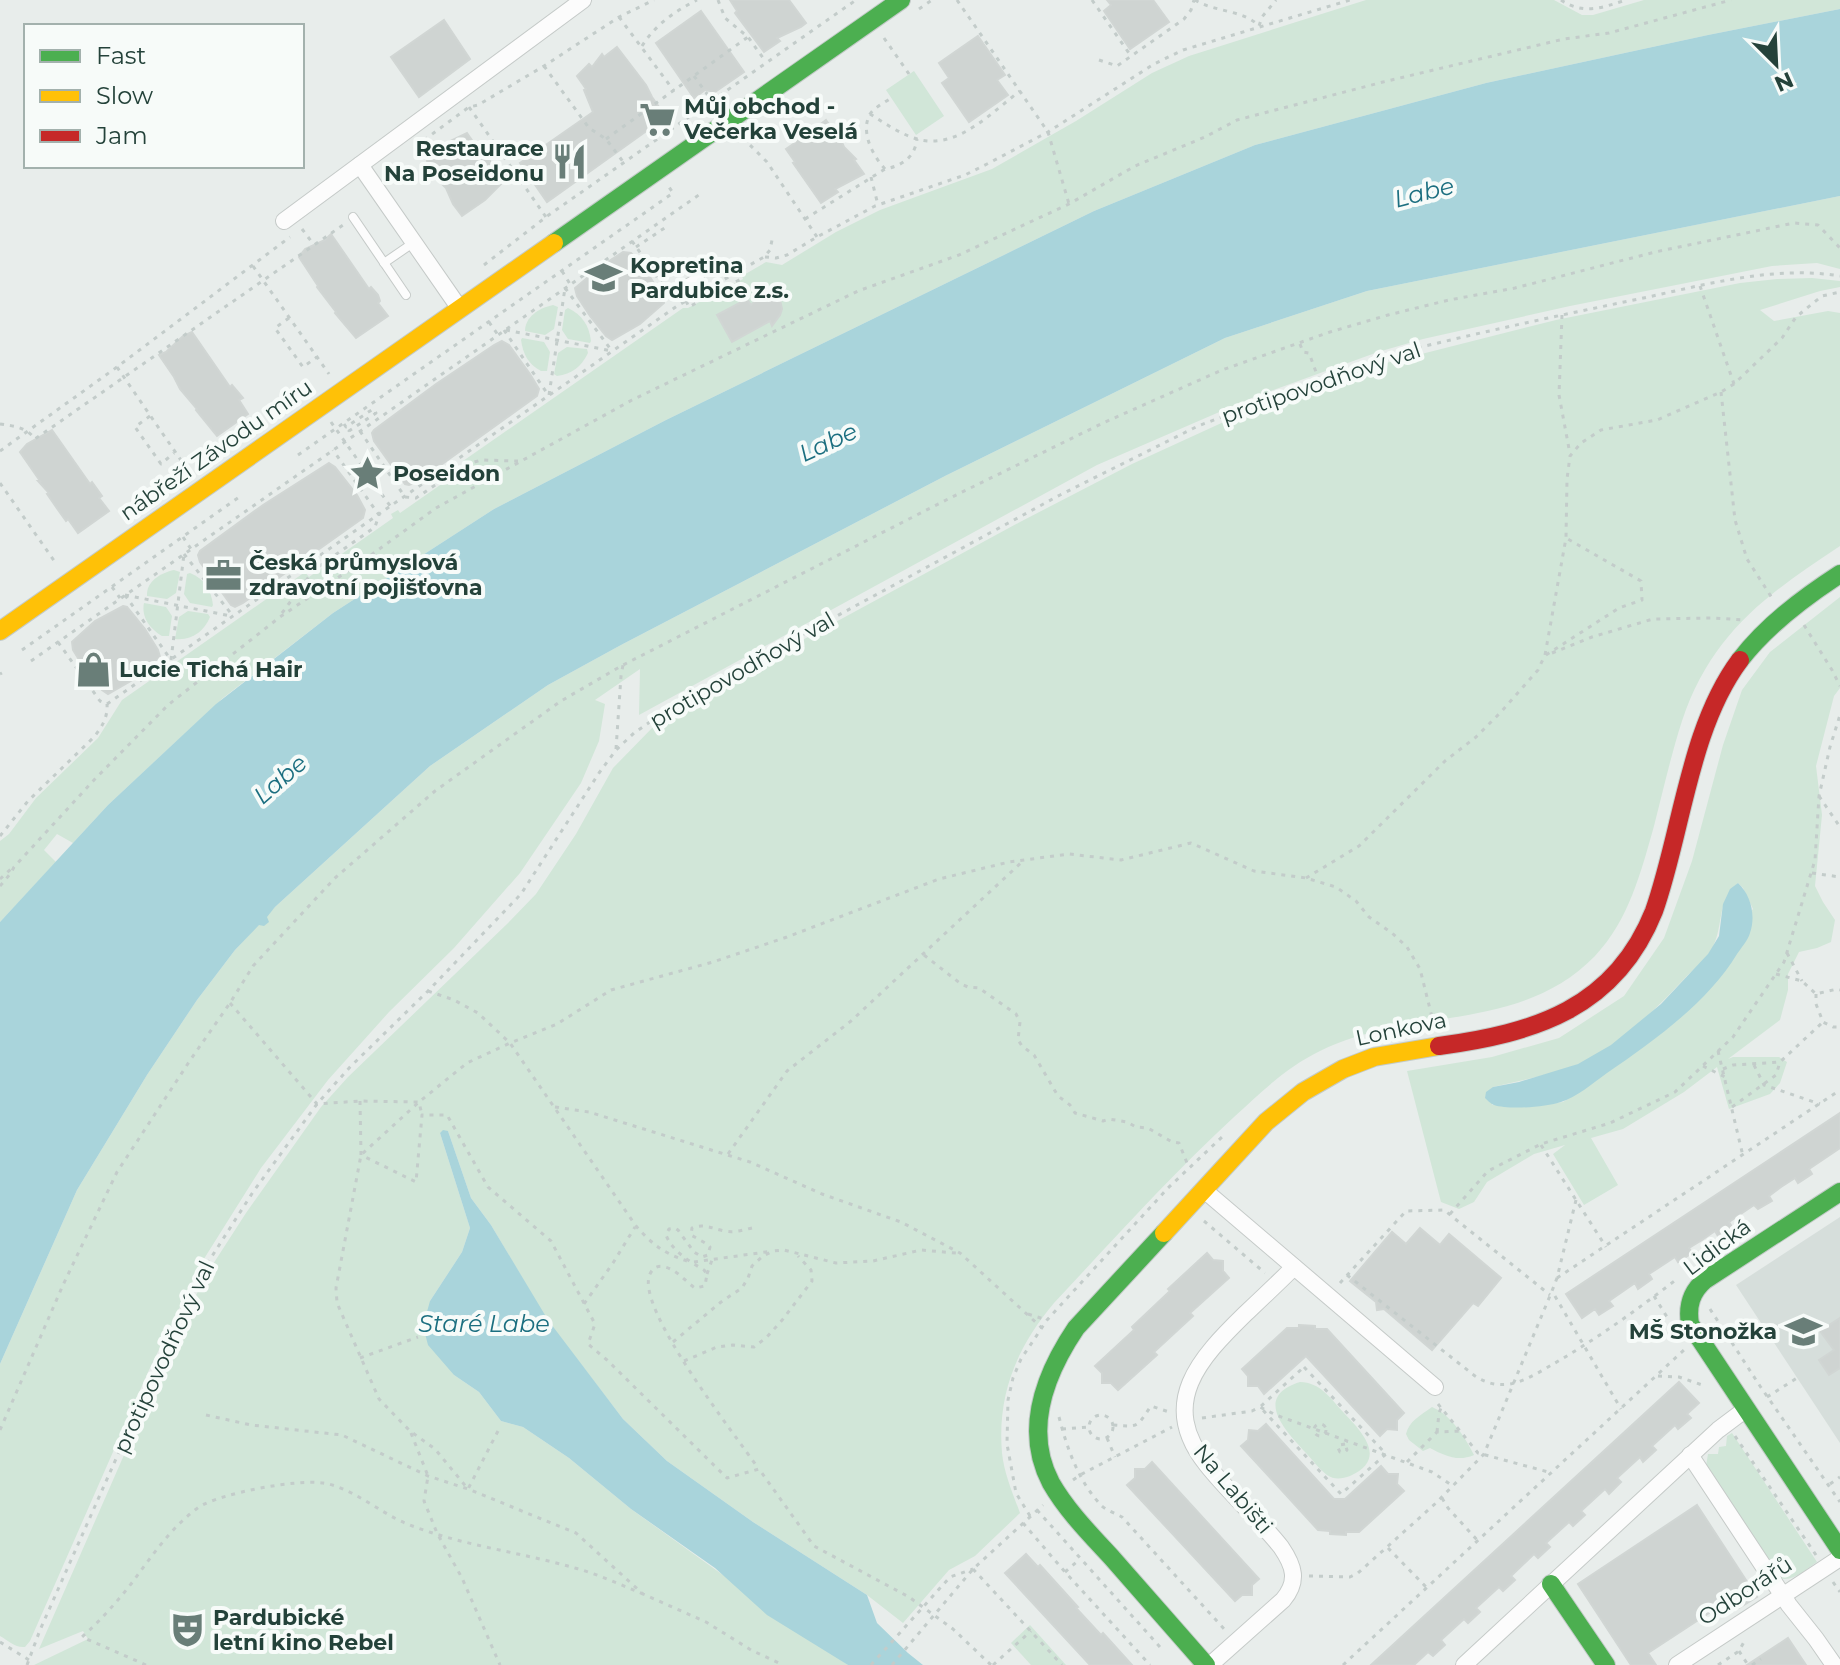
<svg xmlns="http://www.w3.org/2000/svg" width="1840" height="1665" font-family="Montserrat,sans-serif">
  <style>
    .built { fill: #d6dedb }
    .green { fill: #d1e6d8; fill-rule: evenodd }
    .water { fill: #a9d4db }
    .building { fill: #cfd4d2; stroke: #d1d6d4; stroke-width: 2 }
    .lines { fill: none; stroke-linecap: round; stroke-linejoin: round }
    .lane-casing { stroke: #c5cac8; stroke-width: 10 }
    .street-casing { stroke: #c5cac8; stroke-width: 18 }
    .fast-casing { stroke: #c3cbc8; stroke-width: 20 }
    .slow-casing { stroke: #c3cbc8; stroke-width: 20 }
    .jam-casing { stroke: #c3cbc8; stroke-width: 20 }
    .path { stroke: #c3ccca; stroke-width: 3; stroke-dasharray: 4 6; stroke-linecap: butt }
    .lane { stroke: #fcfcfc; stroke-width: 8 }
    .street { stroke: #fcfcfc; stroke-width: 16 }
    .fast { stroke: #4caf50; stroke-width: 18 }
    .slow { stroke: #ffc107; stroke-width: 18 }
    .jam { stroke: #c62828; stroke-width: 18 }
    .labels { text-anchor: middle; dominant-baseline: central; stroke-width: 8; stroke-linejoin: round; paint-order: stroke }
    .poi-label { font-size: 22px; font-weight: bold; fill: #24423a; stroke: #f7fbf9; text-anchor: start }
    .street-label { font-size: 22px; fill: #24423a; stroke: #f7fbf9 }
    .water-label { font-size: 24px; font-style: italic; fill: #1c6f80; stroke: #f7fbf9 }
  </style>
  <rect width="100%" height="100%" fill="#e8edeb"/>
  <!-- built -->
  <path class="built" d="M1840,1217v226l-104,-158z"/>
  <!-- green -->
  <g class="green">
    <path d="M1366,0h188l28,15h11l51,-15h196v9l-132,26 -222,48 -231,62 -161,66 -428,209 -172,89 -161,104 -110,85 -115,107 -35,38 -16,-9 -13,16 12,12 -56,60v-81l9,-7 27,-36 62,-60 24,-38 183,-128 4,5 84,-59 -2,-4 7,-4 2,3 66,-46 -3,-6 220,-153h5l55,-29 -1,-3 24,-14 16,3 54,-33 44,-22 112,-41 84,-48 76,-48 37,-17z"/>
    <path d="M914,71l30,45 -28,19 -30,-45z"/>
    <path d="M1840,196v73l-23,-6 -45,3 -202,40 -147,33 -45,13 -124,45 -157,68 -458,250 1,-46 -45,31 10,4 -6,37 -18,42 -61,90 -66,75 -65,64 -61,68 -67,88 -59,94 -53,108 -119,271 -5,6c-10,1 -16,-6 -25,-11v-272l77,-174 70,-115 50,-75 38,-50 40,-43 155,-141 118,-81 73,-40 324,-169 280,-138 142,-47z"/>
    <path d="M1812,278l28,3v6l-20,4 -60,19 14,11 54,-10 12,2v233c-73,48 -129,88 -158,175 -11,34 -19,70 -28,105 -13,46 -25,94 -59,130 -76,78 -185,50 -275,95 -33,16 -59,41 -86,66 -63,58 -121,123 -180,186 -37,44 -57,91 -52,150 2,20 11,41 18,60l-45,43 -26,14 -46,53 -36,-28 -114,-73 -86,-61 -44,-42 -76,-99 -56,-95 -20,-27 -23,-67 -8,2 30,95 -8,24 -32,49 24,74 25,17 22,29 22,6 46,31 62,51 217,156h-814l54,-26 -5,-8 -44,18 138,-315 29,-59 40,-62 75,-106 27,-30 159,-153 29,-30 40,-60 37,-66 42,-43 25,-17 36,-21 304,-165 112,-58 96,-44 93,-36 61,-20 174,-44 184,-37 37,-4z"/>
    <path d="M553,305l5,2 -4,22 -9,6 -20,-4c0,-14 14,-23 28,-26z"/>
    <path d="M568,308c14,7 21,17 23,33l-1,2 -22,-4 -6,-9 3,-20z"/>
    <path d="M522,338l22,4 6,10 -3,19h-6c-13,-7 -18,-17 -20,-31z"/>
    <path d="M567,347l20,2 1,4c-7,14 -16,21 -31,23l-3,-2 4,-21z"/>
    <path d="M174,570l6,2 -4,21 -9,6 -20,-3c-1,-15 14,-23 27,-26z"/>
    <path d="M190,573c15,6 21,17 23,32l-1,2 -22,-4 -6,-9 3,-20z"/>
    <path d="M1840,597v91l-6,8 -18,70 6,49 -7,71 8,16 12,18 -4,22 -14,6 -18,4 -11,22v16l-8,30 -52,39 5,-2h46l8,5 -7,21 -10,11 -41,15 -12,-42 -33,25 -61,37 -32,9 27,47 -34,20 -31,-51 12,-9 -31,9 -47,28 -13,20 -15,7 -18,-7 -34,-131 85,-14 67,-19 65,-42 40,-58 28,-77 31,-116 19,-55 28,-38zM1738,883l5,5 10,21 -167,179 -23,14 -29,4 -42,-1 1,-18c27,-6 56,-12 83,-22 41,-16 81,-57 110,-88 7,-7 16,-14 22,-22 18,-24 6,-53 30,-72z"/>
    <path d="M144,603l22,4 6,9 -3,20h-7c-12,-7 -21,-19 -18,-33z"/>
    <path d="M188,611l20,3 2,3c-6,14 -18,24 -35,22l4,-22z"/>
    <path d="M1300,1382c20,0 31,17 44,31 17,18 45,46 6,63 -8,3 -16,4 -23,-1 -8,-6 -15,-16 -22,-23 -19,-21 -53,-55 -5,-70z"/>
    <path d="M1432,1407c19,8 33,30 42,48 -16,7 -29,1 -44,-7l-7,3 -14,-11 -3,-6c3,-13 15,-19 26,-27z"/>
    <path d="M1732,1433l85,129c-12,8 -26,22 -40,15l-71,-111 2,-12h10l1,-7 7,-1 1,-10z"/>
    <path d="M1030,1625l36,40h-35l-20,-22z"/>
  </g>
  <!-- water -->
  <g class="water">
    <path d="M1840,9v187l-473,95 -142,47 -280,138 -324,169 -73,40 -118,81 -155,141 -8,10 2,5 -5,4 -5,-1 -24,25 -38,50 -50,75 -70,115 -77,174v-442l108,-117 108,-101 117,-91 161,-104 172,-89 428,-209 161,-66 231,-62 222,-48z"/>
    <path d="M1738,883c13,12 18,33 12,50 -2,7 -9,15 -13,21 -29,48 -83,87 -130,119 -14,10 -30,24 -46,29 -15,5 -52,8 -67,3 -3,-1 -7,-5 -9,-7l1,-6 7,-5 26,-5 59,-18 33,-19 50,-41 47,-50 11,-18 4,-32 7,-15z"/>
    <path d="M443,1130l5,1 23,67 20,27 57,95 75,99 44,42 86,61 114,73 10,28 31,30 15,12h-75l-81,-50 -52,-47 -84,-59 -62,-51 -46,-31 -22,-6 -22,-29 -25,-17 -26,-30 -5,-19 7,-25 32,-49 8,-24 -30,-95z"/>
  </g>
  <!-- building -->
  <g class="building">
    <path d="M730,0h59l17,23 -5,4 -24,11 3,3 -16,11 -29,-39 2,-2z"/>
    <path d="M1107,0h46l16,22 -39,27 -26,-38 7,-6z"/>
    <path d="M701,11l43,61 -29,20 -10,-2 -11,8 -38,-55z"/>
    <path d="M444,20l26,39 -51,38 -28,-40z"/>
    <path d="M978,36l27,39 -8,5 11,15 -39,27 -27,-39 7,-5 -10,-15z"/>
    <path d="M617,47l29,38 6,12 14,20 -119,85 -27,-39 73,-51 -9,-22 2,-1 -9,-13 12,-12 3,3 10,-13 2,3z"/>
    <path d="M826,120l10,14 2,-1 6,14 12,12 -2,1 10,14 -29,15 3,3 -17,11 -28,-40 2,-1 -9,-13 13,-9 -1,-3 7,-3 6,-6 2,2z"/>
    <path d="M467,133l9,13 2,-1 7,9 12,17 -2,2 7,10 -17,17 -23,16 -9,-12 -7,-16 -12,-12 2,-1 -9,-14 19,-18z"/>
    <path d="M331,234l38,55 2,-2 7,8 2,6 -2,2 10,13 -32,22 -21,-25 1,-1 -19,-25 1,-1 -19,-29 6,-8 20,-9z"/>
    <path d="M623,252l8,1 12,13 19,30 2,7 -24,21 -28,16 -6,-4 -16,-20 -13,-20 -2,-8 25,-21z"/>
    <path d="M768,294l7,1 5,5 2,9 -2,6 -8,11 -2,-5 -38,21 -15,-27 30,-16 4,6 10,-9z"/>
    <path d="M192,332l38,55 2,-2 11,13 -4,2 9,14 -31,22 -21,-26 1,-1 -17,-20 -6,-12 -15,-22 7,-3 17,-16z"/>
    <path d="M502,341l7,4 21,29 9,15 -2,7 -120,86 -8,3 -4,-1 -31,-43 -2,-8 2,-3 62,-46 58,-39z"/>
    <path d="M52,430l38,54 2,-2 10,14 -3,2 10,13 -31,22 -10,-14 -2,2 -10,-14 -9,-13 2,-1 -11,-12h2l-20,-29 7,-8z"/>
    <path d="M329,463l6,4 22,28 8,15 -2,8 -120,85 -8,4 -4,-2 -31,-43 -2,-7 2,-4 63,-46z"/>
    <path d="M123,606l4,1 18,22 13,21 2,7 -24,21 -28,16 -6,-4 -16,-19 -13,-21 -1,-8 23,-21z"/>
    <path d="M1840,1113v35l-31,21 3,5 -14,9 -3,-5 -14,9 -12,9 3,5 -14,8 -4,-4 -25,17 3,5 -14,9 -3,-5 -13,9 -13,8 3,5 -14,9 -3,-5 -26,17 3,5 -14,10 -3,-6 -26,18 4,5 -14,9 -4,-6 -13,9 -16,-24z"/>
    <path d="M1420,1228l20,17 9,-11 52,44 -23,28 -5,-3 -41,47 -48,-41 -7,1 -1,-8 -26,-21 42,-49 14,12z"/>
    <path d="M1207,1253l6,7 10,1v10l6,7 -39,35 3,3 -39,36 3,3 -39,35 -7,-7h-9v-10l-7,-7 39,-36 -2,-3 38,-36 -2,-2z"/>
    <path d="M1840,1318v50l-11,7 -10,-15 15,-10 -14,-19z"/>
    <path d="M1299,1325l16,1v3h12l77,84 -7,7v10l-10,-1 -7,7 -74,-80 -42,38 -6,-8h-10v-10l-6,-7 45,-41h12z"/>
    <path d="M1679,1382l20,21 -12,11 4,4 -13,11 -3,-4 -23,21 4,4 -13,12 -3,-5 -23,21 4,4 -12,12 -4,-5 -24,22 4,4 -12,11 -4,-4 -11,10 -12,11 4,4 -12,11 -4,-4 -23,22 4,4 -12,11 -4,-4 -23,21 4,4 -12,11 -4,-4 -23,21 4,5 -12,11 -5,-4 -14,13h-43z"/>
    <path d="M1266,1424l68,75h11l36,-33 7,8h10l-1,10 7,7 -45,41h-13v3l-16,-1v-3l-12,-1 -77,-84 7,-6 1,-10 9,1z"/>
    <path d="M1152,1462l107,117 -7,6v10h-10l-7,6 -108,-116 8,-7v-9h10z"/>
    <path d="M1697,1505l60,92 -18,11 -7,-10 -84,55 8,12h-25l-53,-81z"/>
    <path d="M1026,1554l12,13 2,-2 38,42 -2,1 25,27 2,-2 29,32h-42l-85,-92z"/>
    <path d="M1788,1638l18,27h-59z"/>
  </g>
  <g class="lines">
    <defs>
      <g id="lane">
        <path d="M353,217l53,78"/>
        <path d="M384,263l29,-20"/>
        <path d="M673,291l27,-15"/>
      </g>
      <g id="street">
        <path d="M360,165l100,144"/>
        <path d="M284,221l299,-221"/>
        <path d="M1204,1190l231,197"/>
        <path d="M1690,1455l99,150 27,34 18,26"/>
        <path d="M1210,1665l73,-65c16,-19 11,-34 -2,-53 -23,-29 -51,-53 -74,-82 -50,-62 -7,-107 38,-151 17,-16 33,-31 49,-47"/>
        <path d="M1464,1665l254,-235 28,-21"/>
        <path d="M1677,1665l163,-107"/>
      </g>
      <g id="fast">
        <path d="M554,243l347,-243"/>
        <path d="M1740,660c27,-35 63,-62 100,-86"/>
        <path d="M1840,1192l-135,88c-14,12 -18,26 -15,44l150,226"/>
        <path d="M1164,1233l-88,95c-31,46 -53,102 -25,155 16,28 40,52 62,76 31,35 62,71 93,106"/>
        <path d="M1551,1584l55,81"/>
      </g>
      <g id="slow">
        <path d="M0,631l554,-388"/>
        <path d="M1164,1233l102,-111 37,-30 40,-23 31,-12 65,-11"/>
      </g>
      <path id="jam" d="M1439,1046c95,-13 176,-37 215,-135 28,-79 35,-183 86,-251"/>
    </defs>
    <!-- lane casing -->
    <use href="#lane" class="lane-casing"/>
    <!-- street casing -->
    <use href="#street" class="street-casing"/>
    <!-- fast casing -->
    <use href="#fast" class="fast-casing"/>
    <!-- slow casing -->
    <use href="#slow" class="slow-casing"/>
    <!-- jam casing -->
    <use href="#jam" class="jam-casing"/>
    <!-- path -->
    <g class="path">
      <path d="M718,0l7,18 23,19 18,25"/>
      <path d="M957,0l91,132 21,72"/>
      <path d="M1092,0l39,56"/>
      <path d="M1195,0c19,12 49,10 64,26l3,-9 14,-17"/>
      <path d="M1561,0c23,15 40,8 65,0"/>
      <path d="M919,9l13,-9"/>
      <path d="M619,17l55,74"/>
      <path d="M884,38l25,36"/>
      <path d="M642,46c13,-21 33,-35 55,-46"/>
      <path d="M1099,60l18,6 67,-47 7,-9 3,-10"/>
      <path d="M544,66l45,62 17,11 18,24"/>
      <path d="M694,76l18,25"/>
      <path d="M469,107l77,110"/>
      <path d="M870,114c16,10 33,22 51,26 38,8 71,-28 99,-49"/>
      <path d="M743,138l24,24 50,75"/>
      <path d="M606,139l142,-102"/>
      <path d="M416,146l53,-39 9,-2 66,-39 75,-49 35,-17"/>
      <path d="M885,169c-12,-13 -25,-37 -15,-55 5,-7 14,-11 21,-16"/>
      <path d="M871,177l7,28"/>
      <path d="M805,219l80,-50c17,-3 30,-12 32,-30"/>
      <path d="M302,229l12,16"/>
      <path d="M632,241l30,43"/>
      <path d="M636,247l30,-20"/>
      <path d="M765,257l11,1 11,-3 30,-18 58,-31 90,-31 22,-11 61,-32 106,-68 29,-14 167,-50"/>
      <path d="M484,265l62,-48 310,-217"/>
      <path d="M253,266l76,108"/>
      <path d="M562,271l8,13"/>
      <path d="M1700,286l34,98"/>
      <path d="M565,288l47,63"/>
      <path d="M686,301l3,6 52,-28 8,16 26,-5"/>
      <path d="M1562,315l-3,80 11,59"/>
      <path d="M289,318l-14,10 28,39 14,-10"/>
      <path d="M489,322l9,13"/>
      <path d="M504,330l45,66"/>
      <path d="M506,330l106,21"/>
      <path d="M1300,344l3,8 6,1 10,27"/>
      <path d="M117,367l72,105"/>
      <path d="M1721,392l14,128 12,39 25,39"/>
      <path d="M549,395l16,-107"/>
      <path d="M150,416l-15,11 26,37 13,-11"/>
      <path d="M331,422l33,47"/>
      <path d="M0,424c14,2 26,3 35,15l308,-214"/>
      <path d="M344,424l2,3 27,-18 3,4 -27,18 4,5"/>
      <path d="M360,431l45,66 11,1 49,-33 16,-5 37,1"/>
      <path d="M0,451l117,-84 173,-130"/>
      <path d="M298,455l375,-262 -4,-6"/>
      <circle cx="367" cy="473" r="5.5"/>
      <path d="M370,478l21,29"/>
      <path d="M0,483l57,82"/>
      <path d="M183,537l8,12"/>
      <path d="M184,554l49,62"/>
      <path d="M112,587l8,11"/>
      <path d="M125,595l106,21"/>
      <path d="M125,595l46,65"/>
      <path d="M282,613l32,-43 61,-43 4,-12 -46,-65"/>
      <path d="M1804,625l28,45 8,16"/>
      <path d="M58,642l42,59 7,3"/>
      <path d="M22,650l220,-155"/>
      <path d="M1552,653l40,-16 61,-18 59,-1 34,2"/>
      <path d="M1546,655l73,-47 23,-8 -1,-19 -75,-43"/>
      <path d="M171,660l13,-106"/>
      <path d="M31,661l672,-469"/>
      <path d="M0,674l2,-1"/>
      <path d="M107,704l570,-398 87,-49 6,-7 3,-15"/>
      <path d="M616,749l5,-73 2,-11"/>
      <path d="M1819,796l21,31"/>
      <path d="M0,836l28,-35 66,-64c8,-10 14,-20 13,-33"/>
      <path d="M1812,873l28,4"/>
      <path d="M1306,878l53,-32 86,-85 31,-24 25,-25 37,-42 7,-15 21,-117 1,-59 3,-23 11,-13 20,-13 56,-10 64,-28 13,-8 48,-46 14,-21 26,-21 18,-4"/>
      <path d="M0,879l12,-11"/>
      <path d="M0,886l11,-13 3,-6 80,-87 74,-75 112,-88 91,-62 65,-47 196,-108 226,-109 101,-36 110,-51 66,-38 70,-29 32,-17 146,-38 181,-43 45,-6 122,-33"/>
      <path d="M1787,953l15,28"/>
      <path d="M924,955l37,29 7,3 11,1 37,26 4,8 -2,18 4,6 12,9 24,41 12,9 5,8 28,8 6,-2 18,3 9,5 12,1 24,14 7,1 10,25"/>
      <path d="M1776,974l26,7 14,13 21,-5 3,1"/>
      <path d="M428,991l26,9 24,13 32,30 126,183c16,18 27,27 51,35"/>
      <path d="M1816,994v10l7,18 10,5h7"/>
      <path d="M230,1003l87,101 43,-3 59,1 3,13"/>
      <path d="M1718,1051l25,105"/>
      <path d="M1754,1065l10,20 56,19"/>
      <path d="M1703,1066l22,11"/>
      <path d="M1723,1069l10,-4 47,-3"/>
      <path d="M360,1101l1,54 55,27 6,-67h25l41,72 63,54 44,83 -7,20 19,16 120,118 32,-9 55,77 95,51 44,32 38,36"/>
      <path d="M555,1107l34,5 161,50 72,32 79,28 59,31 82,75"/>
      <path d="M1732,1107l44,-32 4,-13 43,-40"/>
      <path d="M1541,1145l65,102"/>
      <path d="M728,1154l59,-83 64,-50 173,-161"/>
      <path d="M1576,1200l-19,78 -5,13 69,118"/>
      <path d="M1450,1214l38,-43 53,-27 69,-21 65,-31 58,-55 51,-75 31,-102 4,-64 11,-49 10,-32"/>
      <path d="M1204,1221l61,52"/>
      <path d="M752,1228c-9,2 -18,5 -27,3 -12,-2 -21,-8 -33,-3l-1,7 16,9 3,3 -2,8 -6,2 -8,-5 -16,-22 -3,-2 -6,1 -3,6c6,16 23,26 38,35l3,4 -2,12 -10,2c-9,-6 -18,-18 -30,-21 -6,-2 -12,0 -15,7 -16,33 87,163 108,194"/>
      <path d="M694,1262l79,-11"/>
      <path d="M707,1274l5,-14"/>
      <path d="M1347,1275l128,101c11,7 21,10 35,8 16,-3 31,-13 45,-21 43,-25 83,-54 122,-84"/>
      <path d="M1557,1278l283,-188"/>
      <path d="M1340,1283l66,-72 38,-1 106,85"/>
      <path d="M1654,1296l13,21"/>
      <path d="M584,1304l29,-41 22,-36"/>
      <path d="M1710,1309l50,77 80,116"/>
      <path d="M1028,1314l19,6"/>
      <path d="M673,1342l48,-40 21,-14 6,-10 4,-12 11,-10 10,-5 11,-1 52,13 37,-2 48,-11 35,3"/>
      <path d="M360,1358l58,-21"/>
      <path d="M684,1361l33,-14 16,-2 21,2 13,-10 16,-18 29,-38 -1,-11 -13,-14"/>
      <path d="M1304,1367l82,87 -45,40 -81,-87z"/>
      <path d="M1658,1376l21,1 26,9"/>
      <path d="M1767,1397l30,-19"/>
      <path d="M1438,1404l40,49 74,20"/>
      <path d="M206,1415l45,10 91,10 86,41 40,13 108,44 67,61 63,28 45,28 32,15"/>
      <circle cx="1101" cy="1427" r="12"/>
      <path d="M1059,1417c8,31 19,63 41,87 5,6 15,9 22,13l104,114"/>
      <path d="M1202,1418l50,-7 8,-4 16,8 156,57 21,14"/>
      <circle cx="1320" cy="1430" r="6"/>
      <path d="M1113,1425c26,2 23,3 38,-19l18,6"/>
      <path d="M1062,1429l28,-2"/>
      <path d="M0,1430l63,-145 54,-113 74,-113 39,-56 23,-37 82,-88 100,-87 126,-90 62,-36 329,-168 151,-74 119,-53 108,-38 58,-17 61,-15 66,-12 140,-36 139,-29 24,2 22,23"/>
      <path d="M498,1431l-30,58 -33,-40 -25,-18 -31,-32 -42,-96 -1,-15 25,-133 58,-53 48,-39 43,-20 47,-19 54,-34 102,-28 74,-25 152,-58 70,-17 60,-8 52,6 70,-17 63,28 52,7 30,9 20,14 13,16 23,16 15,14 13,22 14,56"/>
      <path d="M1437,1432l2,-19 2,-5"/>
      <path d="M411,1433l17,43 -4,25 13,32 25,45 38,87"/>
      <path d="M1735,1436l81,119"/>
      <path d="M1107,1438l8,19"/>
      <path d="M1345,1444l-6,1 -1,3 2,4h5l2,-2 -2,-6 2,-3"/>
      <path d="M1407,1462l30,-30 25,-1"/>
      <path d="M1073,1480l7,-5 92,-48"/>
      <path d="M1830,1484l10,-7"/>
      <path d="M1442,1498l6,10 30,33"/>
      <path d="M1037,1510l123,137"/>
      <path d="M1030,1516l-14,-23 -9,-49 1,-44 5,-22 8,-19 26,-39 121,-132 54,-51"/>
      <path d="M1023,1523l42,49 85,93"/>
      <path d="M1388,1548l39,40"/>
      <path d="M973,1569l89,96"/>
      <path d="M1065,1572l15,-13"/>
      <path d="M1309,1576l41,1 8,-4 78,-70 48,-49 68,-163"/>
      <path d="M1833,1582l7,10"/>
      <path d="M0,1642l29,18"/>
      <path d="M1739,1651l9,14"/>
      <path d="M27,1665l13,-35 139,-313 28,-53 46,-72 64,-88 33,-37 78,-76 93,-97 78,-121 17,-23 18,-17 46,-32 380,-206 138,-69 181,-68 38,-10c74,-18 148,-34 222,-49 65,-14 135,-34 201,-23"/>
      <path d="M146,1665l-64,-28c18,-16 34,-34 49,-53 21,-28 40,-57 68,-77 22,-14 98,-28 124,-24 28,4 56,29 82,40 53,22 115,29 170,45 23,6 46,17 68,26"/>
      <path d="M871,1665l79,-88 23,-8"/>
      <path d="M892,1665l81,-96 70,-64"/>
      <path d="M993,1665l38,-34"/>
      <path d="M1343,1665l341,-315"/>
      <path d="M1718,1665l21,-14 5,-9"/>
      <path d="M1752,1665l9,-6"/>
    </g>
    <!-- lane -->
    <use href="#lane" class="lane"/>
    <!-- street -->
    <use href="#street" class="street"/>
    <!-- fast -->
    <use href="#fast" class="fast"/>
    <!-- slow -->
    <use href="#slow" class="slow"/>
    <!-- jam -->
    <use href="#jam" class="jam"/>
  </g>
  <!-- icons -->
  <defs>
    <symbol id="supermarket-bare" viewBox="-9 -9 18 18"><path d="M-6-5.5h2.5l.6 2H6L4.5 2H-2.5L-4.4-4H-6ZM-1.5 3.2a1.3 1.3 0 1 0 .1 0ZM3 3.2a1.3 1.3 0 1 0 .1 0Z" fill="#697e78" stroke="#f7fbf9" stroke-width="2.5" paint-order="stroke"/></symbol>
    <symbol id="restaurant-bare" viewBox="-9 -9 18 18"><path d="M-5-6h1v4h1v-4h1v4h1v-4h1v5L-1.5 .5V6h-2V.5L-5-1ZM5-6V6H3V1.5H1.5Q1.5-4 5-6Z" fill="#697e78" stroke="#f7fbf9" stroke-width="2.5" paint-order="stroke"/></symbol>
    <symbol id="school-bare" viewBox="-9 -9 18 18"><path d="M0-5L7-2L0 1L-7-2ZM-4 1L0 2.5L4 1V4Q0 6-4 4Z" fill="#697e78" stroke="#f7fbf9" stroke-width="2.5" paint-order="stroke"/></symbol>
    <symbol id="sight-bare" viewBox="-9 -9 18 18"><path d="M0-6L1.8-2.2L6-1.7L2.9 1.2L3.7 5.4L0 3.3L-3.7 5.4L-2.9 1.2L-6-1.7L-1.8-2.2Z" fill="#697e78" stroke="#f7fbf9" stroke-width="2.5" paint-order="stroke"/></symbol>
    <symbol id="office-bare" viewBox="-9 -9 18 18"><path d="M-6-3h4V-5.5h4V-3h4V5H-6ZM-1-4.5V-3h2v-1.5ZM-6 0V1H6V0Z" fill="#697e78" stroke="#f7fbf9" stroke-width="2.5" paint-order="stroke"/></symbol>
    <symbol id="shop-bare" viewBox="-9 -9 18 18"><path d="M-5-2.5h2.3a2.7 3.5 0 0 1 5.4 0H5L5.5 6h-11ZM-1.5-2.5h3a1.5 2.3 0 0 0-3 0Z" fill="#697e78" stroke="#f7fbf9" stroke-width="2.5" paint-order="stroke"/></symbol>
    <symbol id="theatre-bare" viewBox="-9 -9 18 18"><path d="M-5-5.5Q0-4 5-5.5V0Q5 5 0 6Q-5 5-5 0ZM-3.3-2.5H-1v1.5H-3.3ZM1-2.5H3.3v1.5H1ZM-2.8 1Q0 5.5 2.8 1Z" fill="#697e78" stroke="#f7fbf9" stroke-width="2.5" paint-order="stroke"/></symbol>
  </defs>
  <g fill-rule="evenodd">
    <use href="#supermarket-bare" x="632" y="94" width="51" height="51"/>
    <use href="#restaurant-bare" x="544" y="136" width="51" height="51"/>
    <use href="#school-bare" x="578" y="252" width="51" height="51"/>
    <use href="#sight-bare" x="342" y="448" width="51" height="51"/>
    <use href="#office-bare" x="198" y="550" width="51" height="51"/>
    <use href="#shop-bare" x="68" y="644" width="51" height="51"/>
    <use href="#school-bare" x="1778" y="1306" width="51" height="51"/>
    <use href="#theatre-bare" x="162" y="1604" width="51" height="51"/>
  </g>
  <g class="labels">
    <!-- poi labels -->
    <g class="poi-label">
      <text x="684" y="106">Můj obchod -<tspan x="684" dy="25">Večerka Veselá</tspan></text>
      <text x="544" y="148" text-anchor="end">Restaurace<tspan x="544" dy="25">Na Poseidonu</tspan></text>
      <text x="630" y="265">Kopretina<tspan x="630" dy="25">Pardubice z.s.</tspan></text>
      <text x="393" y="473">Poseidon</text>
      <text x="249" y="562">Česká průmyslová<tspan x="249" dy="25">zdravotní pojišťovna</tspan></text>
      <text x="119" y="669">Lucie Tichá Hair</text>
      <text x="1777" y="1331" text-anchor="end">MŠ Stonožka</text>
      <text x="213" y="1617">Pardubické<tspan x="213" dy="25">letní kino Rebel</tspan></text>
    </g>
    <!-- street labels -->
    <g class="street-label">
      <text transform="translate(1321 383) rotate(-19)">protipovodňový val</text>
      <text transform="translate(216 450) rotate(-35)">nábřeží Závodu míru</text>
      <text transform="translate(742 670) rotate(-30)">protipovodňový val</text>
      <text transform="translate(1401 1029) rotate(-12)">Lonkova</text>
      <text transform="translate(1717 1247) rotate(-37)">Lidická</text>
      <text transform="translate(164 1357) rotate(-65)">protipovodňový val</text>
      <text transform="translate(1233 1489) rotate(50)">Na Labišti</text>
      <text transform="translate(1745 1591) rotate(-33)">Odborářů</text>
    </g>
    <!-- water labels -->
    <g class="water-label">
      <text transform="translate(1424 192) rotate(-14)">Labe</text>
      <text transform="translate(828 442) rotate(-25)">Labe</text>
      <text transform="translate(280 779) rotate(-41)">Labe</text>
      <text x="484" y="1323">Staré Labe</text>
    </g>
  </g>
  <!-- legend -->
  <rect x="24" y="24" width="280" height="144" fill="#f7fbf9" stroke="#a3b1ad" stroke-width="2"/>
  <rect x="40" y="50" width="40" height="12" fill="#4caf50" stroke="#a3b1ad" stroke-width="2"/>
  <text x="96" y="64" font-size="24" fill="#24423a">Fast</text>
  <rect x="40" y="90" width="40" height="12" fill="#ffc107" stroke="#a3b1ad" stroke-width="2"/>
  <text x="96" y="104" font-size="24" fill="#24423a">Slow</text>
  <rect x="40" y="130" width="40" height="12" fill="#c62828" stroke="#a3b1ad" stroke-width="2"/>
  <text x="96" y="144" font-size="24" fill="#24423a">Jam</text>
  <!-- north arrow -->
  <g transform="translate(1776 64) rotate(156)" stroke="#f7fbf9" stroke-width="6" paint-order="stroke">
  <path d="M0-6L14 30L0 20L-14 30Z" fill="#24423a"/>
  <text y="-12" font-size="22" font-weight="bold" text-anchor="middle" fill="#24423a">N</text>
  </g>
</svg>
